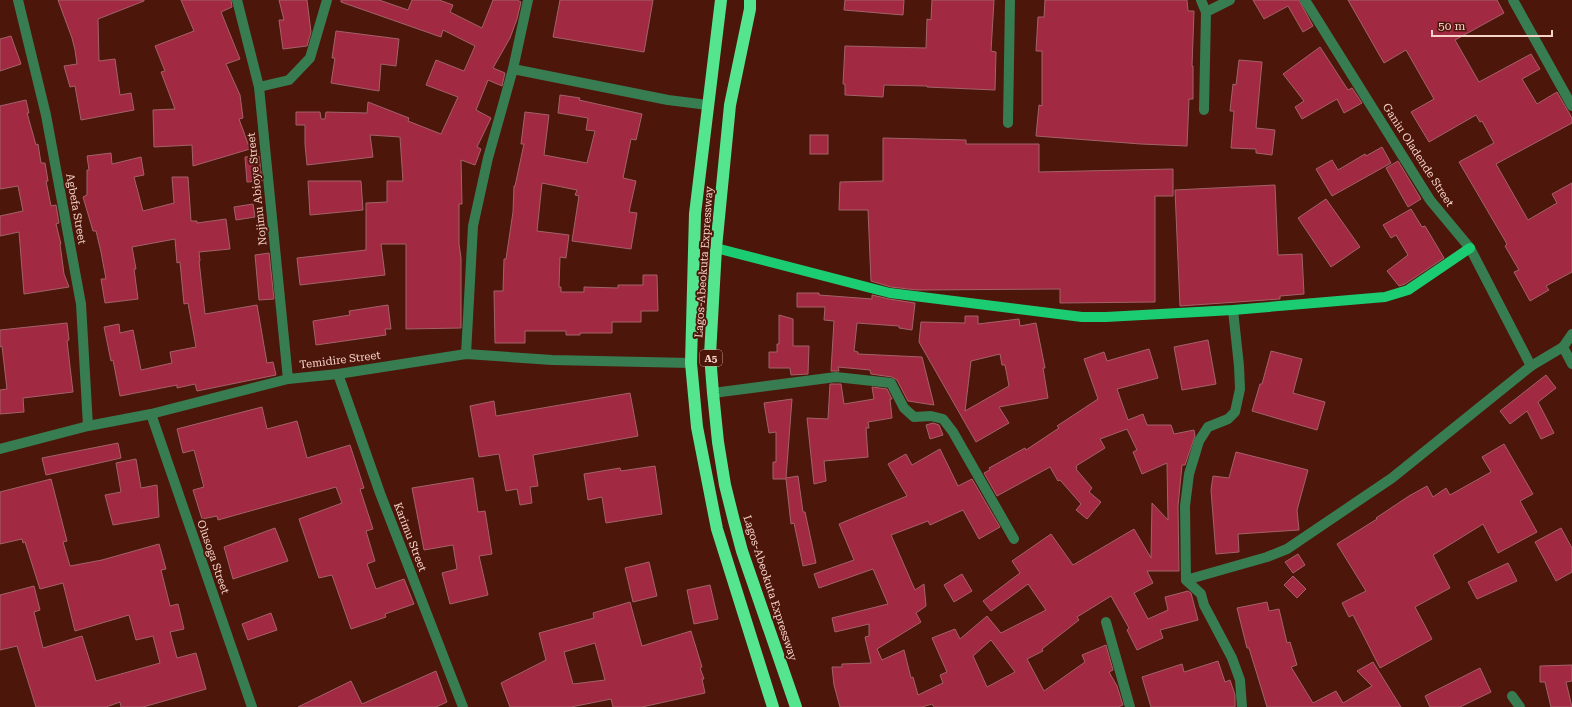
<svg xmlns="http://www.w3.org/2000/svg" width="1572" height="707" font-family="'Roboto Serif',serif">
  <style>
    .building { fill: #a12942; stroke: #a36268; fill-rule: evenodd }
    .lines { fill: none; stroke-linecap: round; stroke-linejoin: round }
    .minor { stroke: #387c51; stroke-width: 10 }
    .major { stroke: #1ccc72; stroke-width: 10 }
    .highway { stroke: #56e58f; stroke-width: 12 }
    .labels { text-anchor: middle; dominant-baseline: central; stroke-width: 4; stroke-linejoin: round; paint-order: stroke }
    .shield { fill: #4d160b; stroke: #c39a90; stroke-width: 1 }
    .shield-label { font-size: 10px; font-weight: bold; fill: #f6d2c9 }
    .street-label { font-size: 11px; fill: #f6d2c9; stroke: #4d160b }
  </style>
  <rect width="100%" height="100%" fill="#4d160b"/>
  <!-- building -->
  <g class="building">
    <path d="M58,0h86v1l-46,18 1,42 16,-2 5,36 11,-2 3,17 -53,10 -6,-34 -5,1 -6,-21 13,-2 -2,-14 -3,-12z"/>
    <path d="M181,0h50l1,7 -11,5 19,47 -14,5 14,31 3,23 -4,1 11,30 -57,17 -1,-21 -38,2 -1,-37 22,-1 -14,-37 4,-1 -10,-25 39,-15z"/>
    <path d="M279,0h28l4,32 -4,14 -24,3 -4,-29h5z"/>
    <path d="M341,0h38l29,10 4,-10h27l14,5 -3,7 32,16 11,-28h24l4,2 -4,17 -7,19 -17,30 12,5 -3,13 -14,-6 -12,30 15,8 -14,29 4,2 -6,16 -14,-5 1,44h-3v40l2,14v70l-55,1v-85h-25l4,31 -85,10 -3,-27 69,-8v-47l21,-1v-21h16l-3,-44 -30,-2 3,22 -66,8 -2,-21v-19h-9v-13h24l1,7h4l1,-7 41,1 1,-11 41,16 -1,3 33,13 17,-37 -32,-12 10,-25 28,11 11,-25 -32,-16 -2,7 -100,-35z"/>
    <path d="M560,0h93l-9,52 -91,-15z"/>
    <path d="M845,0h59l-1,15 -59,-5z"/>
    <path d="M932,0h62l-3,51 5,1 -1,38 -68,-3v-1l-43,-1 -1,12 -38,-2v-11h-2l2,-38 81,2 1,-29 4,1z"/>
    <path d="M1045,0h142l1,11h6l-2,55h1v33h-4l-2,47 -46,-2 -105,-8 3,-31 3,1v-55h-6l2,-34h6z"/>
    <path d="M1253,0h46l14,26 -10,6 -15,-26 -24,13z"/>
    <path d="M1348,0h149l7,13 -49,27 24,42 52,-28 9,15 -18,10 15,25 20,-12 15,26v5l-76,41 32,56 29,-17 -5,-9 20,-11v89l-26,14 3,4 -19,11 -16,-29 5,-2 -14,-24 2,-2 -48,-82 35,-19 -12,-22 -2,1 -4,-7 -47,27 -18,-30 23,-13 -28,-49 -22,13z"/>
    <path d="M336,31l63,8 -3,27 -15,-2 -2,27 -48,-8 4,-25h-3z"/>
    <path d="M11,36l10,28 -21,7v-32z"/>
    <path d="M1320,47l28,43 4,-2 10,15 -18,10 -7,-14 -35,20 -7,-12 9,-6 -21,-27z"/>
    <path d="M1239,60l23,2 -6,66 19,2 -3,25 -16,-2v-4l-25,-1 3,-37h-4l3,-27 3,1z"/>
    <path d="M560,95l20,3 -1,2 63,14 -6,26 -5,-1 -8,39 13,3 -7,31 8,1 -6,36 -59,-8 7,-45 -4,-1 2,-5 -35,-7 -5,48 32,4 -3,23 -6,-1 -1,30h2v5h23v-5l34,1v-3h25v-10h14l1,36h-17v11h-29v11h-32v2h-14v-4h-41v12h-30l-1,-52h9l1,-32h2l7,-47 1,-26h1l9,-42h-3l4,-32 24,3 -5,40 43,8 8,-32 -9,-1 2,-12 -30,-5z"/>
    <path d="M26,100l3,13h-2l9,32 2,-1 3,19h4l3,18h-2l5,25 5,-1 3,18 -3,1 5,20h-1l4,30 5,13 -45,7 -5,-62 -19,4v-20l23,-5 -5,-25 -18,3v-83z"/>
    <rect x="810" y="135" width="18" height="19"/>
    <path d="M883,138l83,2v4h73v28l134,-3v27h-18v106l-95,1v-14l-143,1 -26,-3 -20,-6 -3,-71h-29l1,-28 43,-1z"/>
    <path d="M1382,147l9,16 -59,33 -16,-27 16,-9 6,10 27,-16 1,2z"/>
    <path d="M111,153l1,11 29,-7 3,18 -10,2 9,34 31,-8 -2,-26h16l3,44h6v2l29,-4 4,30 -31,3 1,9h-1l6,53 52,-9 10,58 6,-1 3,13 -79,16 -2,-7 -18,4v-3l-57,11 -7,-36 -2,1 -7,-34 15,-3 1,9 13,-3 8,40 31,-7 -2,-11 26,-5 -8,-44 -4,1 -4,-42 -3,1 -2,-24 -43,8 4,22h-2l4,30 -33,4 -4,-24h5l-5,-27 -5,-21h-3l-10,-34 4,-2v-25h2l-2,-14z"/>
    <path d="M259,156l3,25 -15,1 -2,-25z"/>
    <path d="M1398,161l23,38 -13,8 -22,-39z"/>
    <path d="M308,181h53l2,29 -53,5z"/>
    <path d="M1275,185l3,70 24,-1 2,40 -24,2v3l-100,7 -5,-116z"/>
    <path d="M1326,199l34,48 -29,20 -33,-49z"/>
    <path d="M253,204l2,13 -19,3 -2,-13z"/>
    <path d="M1411,209l11,18 3,-1 19,32 -39,26 -6,2 -12,-15 21,-16 -12,-20 -5,3 -8,-13z"/>
    <path d="M269,253l5,46 -15,1 -4,-45z"/>
    <path d="M797,293h22v2l53,4v-4l17,4 26,4 -3,27 -13,-2v-2l-42,-3 -3,28 4,1v2l64,3 12,48 -26,-4 -11,-21 -5,-3 -21,-3 -1,-4 -32,-3 1,4h-8l3,-50 -10,-1 1,-13h-28z"/>
    <path d="M388,305l3,24h-6l1,6 -70,10 -3,-24 37,-6 -1,-4z"/>
    <path d="M779,315l14,4v27h16l-1,28 -17,1 -1,-7h-21v-16h8v-8h2z"/>
    <path d="M965,316h13v8l41,-5 1,7 16,-3 9,45h-2l5,30 -49,9 10,16 -33,19 -57,-100 2,-20 44,1zM1000,354l2,11h3l4,21 -44,25 6,-50z"/>
    <path d="M67,323l2,17 -2,1 6,51 -50,6 1,14 -24,2v-24l7,-1 -5,-43 -2,1v-17z"/>
    <path d="M1208,340l8,44 -34,6 -8,-43z"/>
    <path d="M1149,349l9,29 -41,11 11,31 15,-6 4,11h24l3,9 20,-4 1,6 -10,29h-3l-4,41 1,65h-32l6,12 -19,10 14,26 20,-9 -3,-13 23,-6 3,2 7,27 -38,10 3,8 -26,12 -10,-20 2,-2 -18,-32 -34,21 2,3 -37,29 1,2 -16,8 17,32 41,-29 -3,-7 24,-10 7,25 -4,2 8,14 6,19 -5,2h-184l-2,-3 -10,3h-82l-6,-22 -2,-18h10v-3l29,-1 -6,-26 4,-1v-12l-34,8 -3,-14 56,-14 -15,-35 -54,19 -5,-14 40,-14 -15,-36 68,-28 -19,-32 18,-10 6,11 28,-16 18,37 14,-7 28,48 -21,12 -16,-29 -33,15 -2,-4 -37,14 24,55 9,-6 2,22 -10,7 5,9 -44,27 5,11 22,-10 7,28 2,-1 5,18 25,-12 -3,-8 7,-3 -15,-34 23,-9 5,10 27,-23 14,17 45,-23 -18,-26 -37,27 -8,-10 37,-28 -8,-12 39,-27 22,31 61,-36 17,29 1,-55 16,17 -1,-57 -25,11 -9,-22 4,-2 -10,-21 -27,10 5,9 -29,18 1,2 -1,1 16,19 -3,4 12,10 -14,17 -11,-9 5,-6 -21,-24 -2,1 -8,-14 -53,29 -13,-23 6,-3 -1,-2 36,-20 1,2 33,-22 -2,-2 41,-27 -14,-40 20,-7 3,9zM991,640l24,32 -28,15 -14,-31z"/>
    <path d="M1271,351l31,8 -9,34 32,9 -8,28 -65,-19 8,-27h2z"/>
    <path d="M1546,375l10,13 -18,14 16,31 -13,6 -14,-28 -17,13 -10,-13z"/>
    <path d="M830,384h11l3,20 30,-5 -2,-12 15,2 5,10h-2l2,19 -24,4 1,6h-3l2,29 -44,4 2,20 -12,3 -7,-66 21,1z"/>
    <path d="M630,393l8,43 -105,19 5,31 -8,1 2,16 -12,2 -3,-16 -11,2 -7,-37 -20,3 -9,-51 24,-5 2,15z"/>
    <path d="M792,399l-6,79 12,-2 5,36h2l11,51 -13,3 -9,-43 -3,1 -5,-45h-13v-17h3v-30l-7,1 -5,-30z"/>
    <path d="M262,407l5,22 30,-8 10,37 43,-13 14,43 -4,1 13,40 -7,2 9,30 -8,3 9,25 28,-10 10,25 -29,10 1,3 -35,12 -19,-54 -13,3 -20,-59 43,-16 -6,-16 -118,33 -1,-4 -15,3 -9,-29 11,-3 -10,-37 -11,3 -6,-24z"/>
    <path d="M933,423l6,2 4,10 -13,4 -4,-14z"/>
    <path d="M118,443l3,15 -75,17 -4,-17z"/>
    <path d="M1504,444l29,50 -13,7 17,31 -39,21 -15,-29 -50,31 17,33 -35,19 17,32 -52,29 -27,-53 -4,2 -7,-14 24,-12 -29,-47 40,-25 -1,-1 33,-22 18,-10 6,11 13,-9 4,7 41,-23 -9,-15z"/>
    <path d="M1236,452l72,18 -11,40 2,20 -61,4 1,18 -23,2 -5,-64 2,-14 16,2z"/>
    <path d="M136,459l5,29 16,-3 2,32 -46,8 -8,-30 16,-3 -5,-29z"/>
    <path d="M655,466l7,48 -56,9 -4,-26 -14,3 -4,-26 36,-6 1,3z"/>
    <path d="M473,478l5,34 7,-1 7,43 -13,2 9,39 -38,9 -8,-31 15,-4 -4,-24 -29,5 -12,-62z"/>
    <path d="M51,479l16,62 -4,1 7,24 32,-6 57,-16 7,25 -5,1 9,36 8,-2 6,25 -14,3 7,26 19,-5 10,36 -63,18h-22l-1,-5 -14,5h-70l-19,-61 -17,4v-55l34,-9 6,24 -6,2 9,36 39,-12 14,45 64,-18 -7,-27 -17,4 -7,-25 -54,16 -12,-48 -23,6 -15,-47 -2,1 -1,-4 -22,5v-52z"/>
    <path d="M275,528l13,33 -55,18 -9,-32z"/>
    <path d="M1561,528l11,20v24l-16,9 -21,-39z"/>
    <path d="M1298,554l7,11 -12,8 -8,-11z"/>
    <path d="M649,562l8,34 -24,6 -8,-34z"/>
    <path d="M1508,563l9,18 -40,18 -9,-17z"/>
    <path d="M962,574l10,17 -18,11 -10,-17z"/>
    <path d="M1293,576l13,13 -9,9 -13,-13z"/>
    <path d="M710,585l8,34 -24,5 -7,-34z"/>
    <path d="M630,602l12,44 49,-15 11,36 -2,1 4,11h-2l3,14 -63,14h-29l-2,-8 -40,8h-61l-9,-24 45,-23 -7,-27 55,-15 -1,-5zM595,643l10,37 -32,4 -9,-32z"/>
    <path d="M1267,602l2,9 10,-2 8,34 3,-1 7,23 -6,2 22,36 23,-12 7,12 29,-17 -15,-15 16,-9 28,45h-134l-18,-59h-2l-10,-40z"/>
    <path d="M271,613l6,17 -29,10 -6,-16z"/>
    <path d="M1218,661l7,21 5,-2 5,15v12h-84l-9,-30 40,-13 2,8z"/>
    <path d="M1572,665v16l-6,1 6,25h-21l-6,-25h-5v-16z"/>
    <path d="M1480,668l11,24 -31,15h-30l-5,-11z"/>
    <path d="M436,671l11,31 -11,5h-138l53,-26 11,23z"/>
  </g>
  <g class="lines">
    <!-- minor -->
    <g class="minor">
      <path d="M18,0l28,115 35,189 7,122"/>
      <path d="M237,0l22,87 29,292"/>
      <path d="M1201,0l5,12 -2,98"/>
      <path d="M1305,0l125,200 40,48 61,118"/>
      <path d="M1513,0l59,106"/>
      <path d="M1206,12l24,-12"/>
      <path d="M513,69l15,-69"/>
      <path d="M259,87l30,-7 21,-22 17,-58"/>
      <path d="M1008,123l2,-123"/>
      <path d="M1233,310l6,56 1,23 -5,23 -7,7 -20,8 -9,14 -10,33 -4,32 1,74 15,14 3,11 28,53 8,22 2,27"/>
      <path d="M1572,334l-9,13 9,17"/>
      <path d="M466,354l7,-128 15,-68 25,-89 155,31 40,5"/>
      <path d="M338,374l42,119 83,214"/>
      <path d="M713,393l123,-16 55,6 13,25 10,9 17,-1 12,3 10,13 61,107"/>
      <path d="M151,414l101,293"/>
      <path d="M0,449l88,-23 63,-12 137,-35 50,-5 128,-20 86,6 139,3"/>
      <path d="M1186,580l81,-23 20,-8 105,-71 139,-112 32,-19"/>
      <path d="M1106,622l24,85"/>
      <path d="M1512,696l8,11"/>
    </g>
    <!-- major -->
    <path class="major" d="M716,248l174,45 192,24h24l127,-7 152,-13 23,-7 62,-42"/>
    <!-- highway -->
    <g class="highway">
      <path d="M721,0l-26,214 -4,149 6,64 20,102 56,178"/>
      <path d="M750,0v9l-20,96 -14,143 -6,107 3,38 5,49 7,43 9,36 8,30 54,156"/>
    </g>
  </g>
  <g class="labels">
    <!-- shield labels -->
    <rect class="shield" x="700" y="350" width="22" height="16" rx="3"/>
    <g class="shield-label">
      <text x="711" y="358">A5</text>
    </g>
    <!-- street labels -->
    <g class="street-label">
      <text transform="translate(1418 155) rotate(57)">Ganiu Oladende Street</text>
      <text transform="translate(257 189) rotate(-96)">Nojimu Abioye Street</text>
      <text transform="translate(76 209) rotate(80)">Agbefa Street</text>
      <text transform="translate(704 262) rotate(-86)">Lagos-Abeokuta Expressway</text>
      <text transform="translate(340 360) rotate(-7)">Temidire Street</text>
      <text transform="translate(410 537) rotate(69)">Karimu Street</text>
      <text transform="translate(213 557) rotate(71)">Olusoga Street</text>
      <text transform="translate(770 588) rotate(72)">Lagos-Abeokuta Expressway</text>
    </g>
  </g>
  <!-- scale -->
  <path d="M1432 30v6h120v-6" fill="none" stroke="#f6d2c9" stroke-width="2"/>
  <text x="1438" y="30" font-size="12" fill="#f6d2c9" stroke="#4d160b" stroke-width="3" paint-order="stroke">50 m</text>
</svg>
